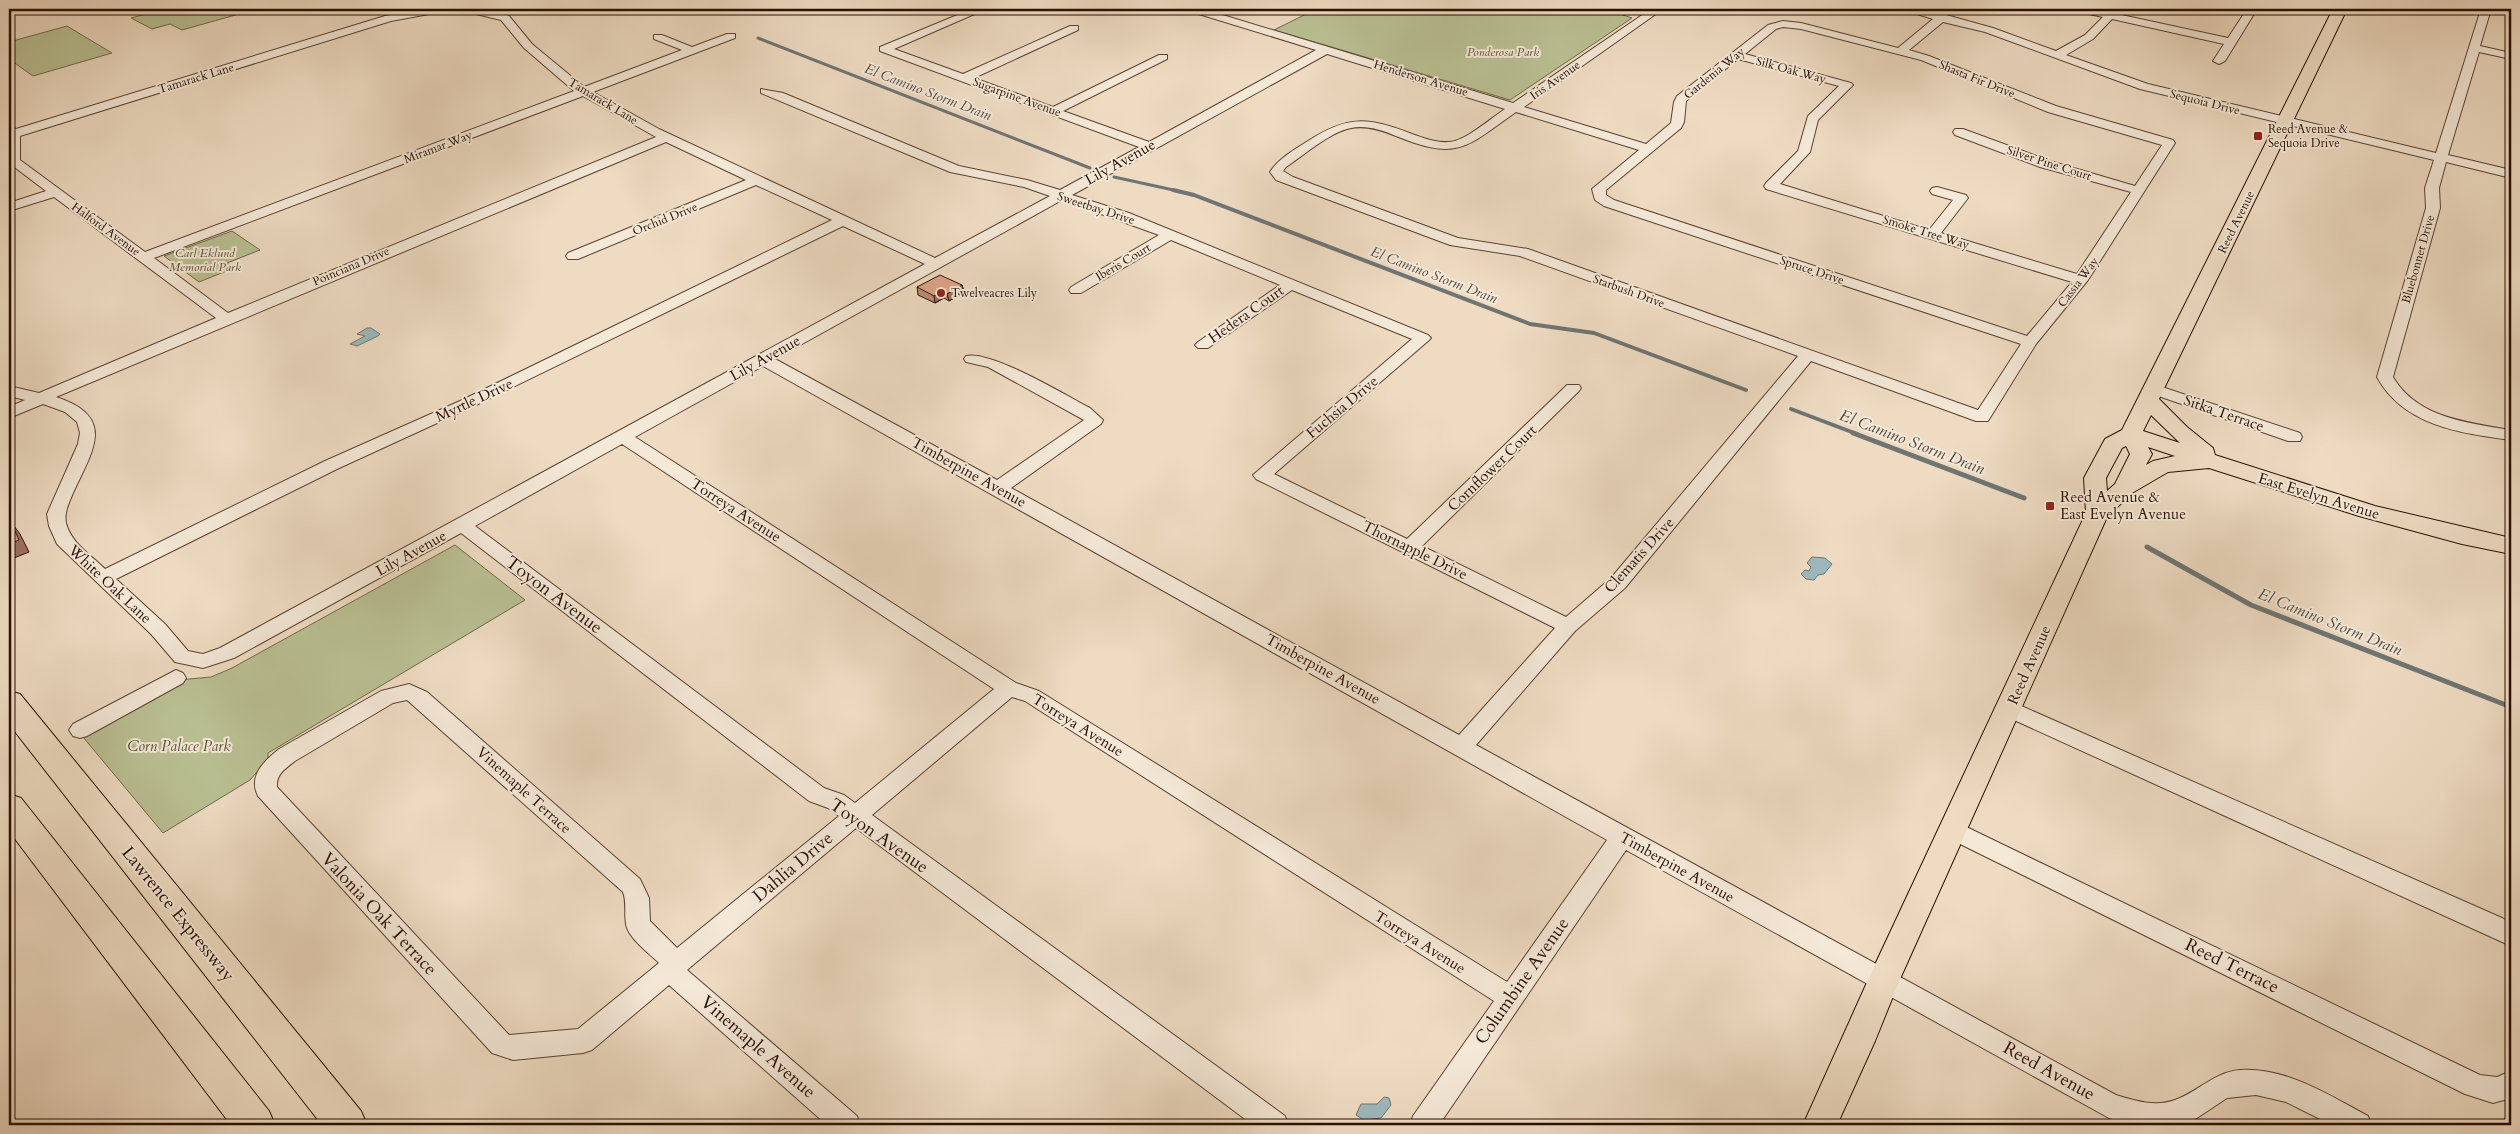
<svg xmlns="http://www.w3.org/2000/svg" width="2520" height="1134" font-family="Cardo,serif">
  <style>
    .green { fill: #b9c093; stroke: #70684b }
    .water { fill: #9db9bd; stroke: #6e7573 }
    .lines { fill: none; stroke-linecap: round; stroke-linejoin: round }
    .stream-far2 { stroke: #6e7573; stroke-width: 3 }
    .stream-far1 { stroke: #6e7573; stroke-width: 4 }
    .stream { stroke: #6e7573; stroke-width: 5 }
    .minor-casing { stroke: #5a4233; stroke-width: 2 }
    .major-casing { stroke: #280f03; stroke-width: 2 }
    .highway-casing { stroke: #280f03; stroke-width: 2 }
    .minor { fill: #f4e8d7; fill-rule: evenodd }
    .major { fill: #eedbc2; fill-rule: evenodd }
    .highway { fill: #eedbc2; fill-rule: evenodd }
    .wall { fill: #bf8c75; stroke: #280f03 }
    .shaded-wall { fill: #9b725f; stroke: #280f03 }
    .building { fill: #dea388; stroke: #280f03 }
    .poi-dot { fill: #8f2418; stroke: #f4e8d7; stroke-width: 2 }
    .labels { text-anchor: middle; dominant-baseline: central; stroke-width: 4; stroke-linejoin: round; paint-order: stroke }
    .far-park-label { font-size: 12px; font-style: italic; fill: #5b4d35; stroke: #f4e8d7 }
    .far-street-label { font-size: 12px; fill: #280f03; stroke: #f4e8d7 }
    .far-poi-label { font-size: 12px; fill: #280f03; stroke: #f4e8d7; text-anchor: start }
    .far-water-label { font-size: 14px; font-style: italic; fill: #514a44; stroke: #f4e8d7 }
    .street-label { font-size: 15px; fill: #280f03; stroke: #f4e8d7 }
    .poi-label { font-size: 15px; fill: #280f03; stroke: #f4e8d7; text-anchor: start }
    .park-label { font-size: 15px; font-style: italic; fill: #5b4d35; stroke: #f4e8d7 }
    .water-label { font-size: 16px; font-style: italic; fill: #514a44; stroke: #f4e8d7 }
    .near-street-label { font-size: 18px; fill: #280f03; stroke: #f4e8d7 }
  </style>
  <rect width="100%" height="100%" fill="#eedbc2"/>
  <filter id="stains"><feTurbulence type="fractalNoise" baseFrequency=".004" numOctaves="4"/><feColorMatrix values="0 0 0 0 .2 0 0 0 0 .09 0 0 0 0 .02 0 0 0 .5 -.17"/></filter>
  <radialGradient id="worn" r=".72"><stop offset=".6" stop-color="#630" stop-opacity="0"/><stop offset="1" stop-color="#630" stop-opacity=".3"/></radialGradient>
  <!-- green -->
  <g class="green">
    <path d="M141,9h99l6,3 -64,18 -12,-6 -18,5 -21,-11 18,-5z"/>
    <path d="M1316,9h289l27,9 -122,82 -236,-70z"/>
    <path d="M67,26l45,27 -79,23 -24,-17v-17z"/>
    <path d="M232,231l28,19 -33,13 7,5 -35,14 -35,-26z"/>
    <path d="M455,545l70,55 -257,153v6l-18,21 -87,53 -80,-96 96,-57 32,-3 21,-9z"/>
  </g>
  <!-- water -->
  <g class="water">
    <path d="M367,328h4l9,6 -2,2 -21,10 -7,-2 15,-8 -8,-2z"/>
    <path d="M1812,557l13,1 7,6 -8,10 -6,1 -4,5 -8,-1 -5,-5 4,-4 4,1 2,-4 -4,-4z"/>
    <path d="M1384,1097l5,1 2,7 -10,13 -17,2 -8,-5 5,-11h16z"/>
  </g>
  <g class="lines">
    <!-- stream-far2 -->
    <g class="stream-far2">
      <path d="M758,38l332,130"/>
      <path d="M1114,177l64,14"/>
    </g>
    <!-- stream-far1 -->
    <g class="stream-far1">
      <path d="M1173,190l21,5 336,129 64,9 152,57"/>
      <path d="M1791,409l66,25"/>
    </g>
    <!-- stream -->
    <g class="stream">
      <path d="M1853,433l171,65"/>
      <path d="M2147,547l104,58 260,102"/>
    </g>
    <defs>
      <g id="minor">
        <path d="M423,9h59l21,4 6,3 23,28 52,43 98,-37 -28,-11v-4h8l30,12 35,-13h8v4l-142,54 66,37 276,129 115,-62 -26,-9 -74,-15 -189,-79v-4l22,4 176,73 68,14 33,10 79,-43 -259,-96v-4l92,-38h14l-92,40 69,25 107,-48h8v4l-104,48 79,29 106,-52h8v4l-104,52 86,31 167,-92 -127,-39 -1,-2h15l310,94 138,-94h12l-139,98 122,37 25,-21 3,-21 3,-6 91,-71 15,-4 18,2 97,25 35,-29 -32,-10h17l28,6 47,13 63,23 29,-16 18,-18 -28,-6 -1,-2 33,3 3,-3h10l-3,5 111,24 19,-29h10l-32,52 -6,3 -6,-3 11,-17 -112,-25 -19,20 -27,16 82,29 288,69 45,-144h10l-11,37 31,7v6l-32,-7 -31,103 63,15v8l-65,-16 -7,26 1,20 -47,169c24,41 75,46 118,53v10c-51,-7 -107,-14 -134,-63l49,-169 -1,-20 9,-28 -294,-71 -155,-57 -42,-10 -34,28 20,6 127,50 117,34 2,3 -87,137 -52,64 -48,77h-12l-165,-60 -186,227 -50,43 -99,114 640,350c19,6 40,12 59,5 23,-8 39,-28 65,-30 46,-3 89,25 128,46l3,9h-39l-46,-23 -30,-7 -29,3 -30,20 -18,7h-49l-21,-7 -483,-268 -187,275h-29l3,-9 81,-115 -469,-300 -13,-4 -140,118 413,301 3,9h-35l-397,-297 -169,142 170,146 3,9h-33l-158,-140 -77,65 -9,3 -70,7 -21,-7 -234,-257c-10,-20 6,-35 21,-47l102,-58 28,-7 18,8 213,187 9,19 1,23 27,27 162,-132 -11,-8 -19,-7 -348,-268 -227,125 -31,10 -28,-6 -24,-28 -94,-90 -8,-18 -2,-12 31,-70 2,-11 -3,-11 -12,-10 -22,-8 -34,14v-11l16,-7 -16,-4v-10l30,7 177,-75 -162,-121 -45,14v-8l37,-12 -37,-28v-38l7,4 369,-113zM440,12l32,1 29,7 23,28 50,43 -429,161 -125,-92v-24l371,-115zM1783,27l18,2 120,31 127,52 114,33 -27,41 -85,-25 -87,-32h-8l-2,3 2,3 85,32 91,25 -54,82 -136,-41 27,-35 -2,-3 -29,-8 -5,1 -2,3 2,3 21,6 -24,30 -149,-46 30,-32 8,-32 35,-35 -2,-2 -106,-29 31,-25zM1327,54l178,55c-14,9 -39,32 -56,33 -13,1 -25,-4 -37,-8 -44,-17 -64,-19 -104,7 -14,9 -29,17 -38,31l6,8 174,65 70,11 278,100 -187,222 -45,39 -144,-71 157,-155 2,-3 -2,-3h-12l-160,154 -133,-65 154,-133 3,-3 -3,-3 -299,-122 -57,-18zM1738,59l101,27 -31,30 -10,35 -32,32 -2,3 2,3 306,93 -45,54 -413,-136 -8,-5v-5l75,-62 3,-6 2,-21zM583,96l73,41 -428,176 -74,-55zM1516,112l123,38 -47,39 3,11 9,6 417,138 -43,66 -450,-161 -70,-11 -165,-61 -10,-6 3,-4c18,-12 44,-35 65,-39 15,-3 31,2 45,8 62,25 69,12 120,-24zM666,142l80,38 -178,73 -2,3 2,3h10l178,-74 76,35 -372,181 -135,60 -220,108c-14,-14 -34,-26 -39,-46 -2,-11 3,-20 7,-30 19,-42 45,-76 -17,-96zM1062,200l97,35 -88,52 -2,3 2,3h10l90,-53 109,45 -82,57 -3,3 3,3h10l84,-58 120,49 -159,136 3,4 299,149 -96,107 -448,-247 90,-64 2,-4 -13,-12c-25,-13 -99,-58 -124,-52l-2,3 2,3 22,5 96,53 -87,60 -222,-121zM843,226l82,38 -705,384 -17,6 -15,-3 -23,-27 -49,-45 221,-110 135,-62zM763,366l844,474 -100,142 -468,-291 -23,-8 -381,-246zM622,444l372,245 -139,114 -11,-8 -20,-7 -349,-262zM407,700l216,192c4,11 1,21 3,32 2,14 23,29 33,39l-81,66 -69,6 -232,-248c-1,-13 8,-18 18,-26l98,-58z"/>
        <path d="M2153,384l147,49 2,4 -2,4h-12l-141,-49 -2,-3 2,-3z"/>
        <path d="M176,670l7,3 3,5 -3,5 -96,53 -7,2 -7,-2 -4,-6 4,-6z"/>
        <path d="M2010,701l492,217 9,5v23l-508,-231 -3,-6 3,-6z"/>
        <path d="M1954,821l526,254 17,2 14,-6v27l-18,5 -28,-9 -519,-257 -3,-7 3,-7z"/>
      </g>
      <path id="major" d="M2333,9h14l-188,390 28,28 26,21 2,7 160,51 136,32v16l-49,-10 -103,-28 -150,-48 -41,4 -36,21 -25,24 -207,462 -25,62 -38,84h-34l70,-156 213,-456 -2,-35 21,-39 17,-9zM2151,415l29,28 -37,-12zM2126,446l4,8 -15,30 -8,7 -1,-13 16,-30zM2148,447l27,9 -22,5 -7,4 6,-11z"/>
      <g id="highway">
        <path d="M9,691l11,3 341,417 6,14h-45l-313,-401z"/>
        <path d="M9,794l12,4 248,313 6,14h-44l-222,-294z"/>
      </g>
    </defs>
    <!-- minor casing -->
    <use href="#minor" class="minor-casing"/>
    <!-- major casing -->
    <use href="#major" class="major-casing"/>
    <!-- highway casing -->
    <use href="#highway" class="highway-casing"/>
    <!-- minor -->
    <use href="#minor" class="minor"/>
    <!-- major -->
    <use href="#major" class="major"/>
    <!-- highway -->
    <use href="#highway" class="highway"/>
  </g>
  <!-- wall -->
  <path class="wall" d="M962,285l2,7 -15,9 -5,-3 -9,5 -17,-8 -1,-8z"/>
  <!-- shaded-wall -->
  <g class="shaded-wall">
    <path d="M962,285l2,7 -15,9 -2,-7z"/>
    <path d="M942,291l2,7 -9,5 -1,-7z"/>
    <path d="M11,522l9,12 9,18 -20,8v-16z"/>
  </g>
  <!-- building -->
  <g class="building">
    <path d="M940,275l22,10 -15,9 -5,-3 -8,5 -17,-9z"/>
    <path d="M11,522l8,18 -10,4v-21z"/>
  </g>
  <!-- markers -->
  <g class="poi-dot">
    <rect x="2253" y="131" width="10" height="10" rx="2.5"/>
    <circle cx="941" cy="293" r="5"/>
    <rect x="2045" y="501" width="10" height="10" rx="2.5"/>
  </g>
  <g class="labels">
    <!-- far-park labels -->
    <g class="far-park-label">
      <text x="1503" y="52">Ponderosa Park</text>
      <text x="205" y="253">Carl Eklund<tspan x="205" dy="14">Memorial Park</tspan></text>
    </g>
    <!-- far-street labels -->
    <g class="far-street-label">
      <text transform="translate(1791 70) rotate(15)">Silk Oak Way</text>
      <text transform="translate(1714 73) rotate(-39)">Gardenia Way</text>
      <text transform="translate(196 78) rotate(-17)">Tamarack Lane</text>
      <text transform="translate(1421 78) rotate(17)">Henderson Avenue</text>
      <text transform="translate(1977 79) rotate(22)">Shasta Fir Drive</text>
      <text transform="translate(1555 80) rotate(-35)">Iris Avenue</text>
      <text transform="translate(1017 97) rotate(20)">Sugarpine Avenue</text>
      <text transform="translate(603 101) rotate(31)">Tamarack Lane</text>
      <text transform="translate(2205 102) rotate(14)">Sequoia Drive</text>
      <text transform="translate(438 147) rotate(-21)">Miramar Way</text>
      <text transform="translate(2049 163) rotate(18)">Silver Pine Court</text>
      <text transform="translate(1096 208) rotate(18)">Sweetbay Drive</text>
      <text transform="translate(665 219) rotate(-22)">Orchid Drive</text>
      <text transform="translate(2236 222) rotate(-64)">Reed Avenue</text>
      <text transform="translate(106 229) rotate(36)">Halford Avenue</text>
      <text transform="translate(1926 232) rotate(17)">Smoke Tree Way</text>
      <text transform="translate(2418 259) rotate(-74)">Bluebonnet Drive</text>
      <text transform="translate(1123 262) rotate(-31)">Iberis Court</text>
      <text transform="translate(351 266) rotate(-23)">Poinciana Drive</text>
      <text transform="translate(1812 270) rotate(18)">Spruce Drive</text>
      <text transform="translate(2078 282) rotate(-53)">Cassia Way</text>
      <text transform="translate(1629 291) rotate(20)">Starbush Drive</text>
    </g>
    <!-- far-poi labels -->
    <g class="far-poi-label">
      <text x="2268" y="129">Reed Avenue &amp;<tspan x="2268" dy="14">Sequoia Drive</tspan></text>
      <text x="951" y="293">Twelveacres Lily</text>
    </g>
    <!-- far-water labels -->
    <g class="far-water-label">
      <text transform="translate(928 92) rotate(21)">El Camino Storm Drain</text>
      <text transform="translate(1434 275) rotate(21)">El Camino Storm Drain</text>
    </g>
    <!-- street labels -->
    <g class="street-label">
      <text transform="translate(1120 162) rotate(-29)">Lily Avenue</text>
      <text transform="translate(1246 314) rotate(-35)">Hedera Court</text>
      <text transform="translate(765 358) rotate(-29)">Lily Avenue</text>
      <text transform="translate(474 400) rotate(-25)">Myrtle Drive</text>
      <text transform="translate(1342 407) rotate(-40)">Fuchsia Drive</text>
      <text transform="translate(2224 413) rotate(19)">Sitka Terrace</text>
      <text transform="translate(1492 468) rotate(-44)">Cornflower Court</text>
      <text transform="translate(969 472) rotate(29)">Timberpine Avenue</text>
      <text transform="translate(2319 496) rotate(17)">East Evelyn Avenue</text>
      <text transform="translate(736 510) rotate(33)">Torreya Avenue</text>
      <text transform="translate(1415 550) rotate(26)">Thornapple Drive</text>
      <text transform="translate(411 553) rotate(-29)">Lily Avenue</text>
      <text transform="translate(1639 555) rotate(-48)">Clematis Drive</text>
      <text transform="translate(110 584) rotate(43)">White Oak Lane</text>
      <text transform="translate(2029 665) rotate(-66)">Reed Avenue</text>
      <text transform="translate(1323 669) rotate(29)">Timberpine Avenue</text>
      <text transform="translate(1078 725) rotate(32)">Torreya Avenue</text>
      <text transform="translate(524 790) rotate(42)">Vinemaple Terrace</text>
      <text transform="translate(1677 867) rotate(29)">Timberpine Avenue</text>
      <text transform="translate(1420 942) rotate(32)">Torreya Avenue</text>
    </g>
    <!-- poi labels -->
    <g class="poi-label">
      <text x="2060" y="497">Reed Avenue &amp;<tspan x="2060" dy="17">East Evelyn Avenue</tspan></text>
    </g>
    <!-- park labels -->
    <g class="park-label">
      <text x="179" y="746">Corn Palace Park</text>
    </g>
    <!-- water labels -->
    <g class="water-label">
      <text transform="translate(1912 442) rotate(21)">El Camino Storm Drain</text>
      <text transform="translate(2330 622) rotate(22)">El Camino Storm Drain</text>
    </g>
    <!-- near-street labels -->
    <g class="near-street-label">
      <text transform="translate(554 595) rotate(37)">Toyon Avenue</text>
      <text transform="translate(879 836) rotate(35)">Toyon Avenue</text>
      <text transform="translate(793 867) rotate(-40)">Dahlia Drive</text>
      <text transform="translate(178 914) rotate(51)">Lawrence Expressway</text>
      <text transform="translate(379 914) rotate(47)">Valonia Oak Terrace</text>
      <text transform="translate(2232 966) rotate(26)">Reed Terrace</text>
      <text transform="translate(1522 981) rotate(-55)">Columbine Avenue</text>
      <text transform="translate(758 1047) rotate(41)">Vinemaple Avenue</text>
      <text transform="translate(2049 1071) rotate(29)">Reed Avenue</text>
    </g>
  </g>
  <!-- margin -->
  <rect width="2520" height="1134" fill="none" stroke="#eedbc2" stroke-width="30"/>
  <rect x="10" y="10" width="2500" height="1114" fill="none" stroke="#280f03" stroke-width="2.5"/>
  <rect x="15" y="15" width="2490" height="1104" fill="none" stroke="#280f03"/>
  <rect width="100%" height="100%" filter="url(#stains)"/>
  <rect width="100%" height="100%" fill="url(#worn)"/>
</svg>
